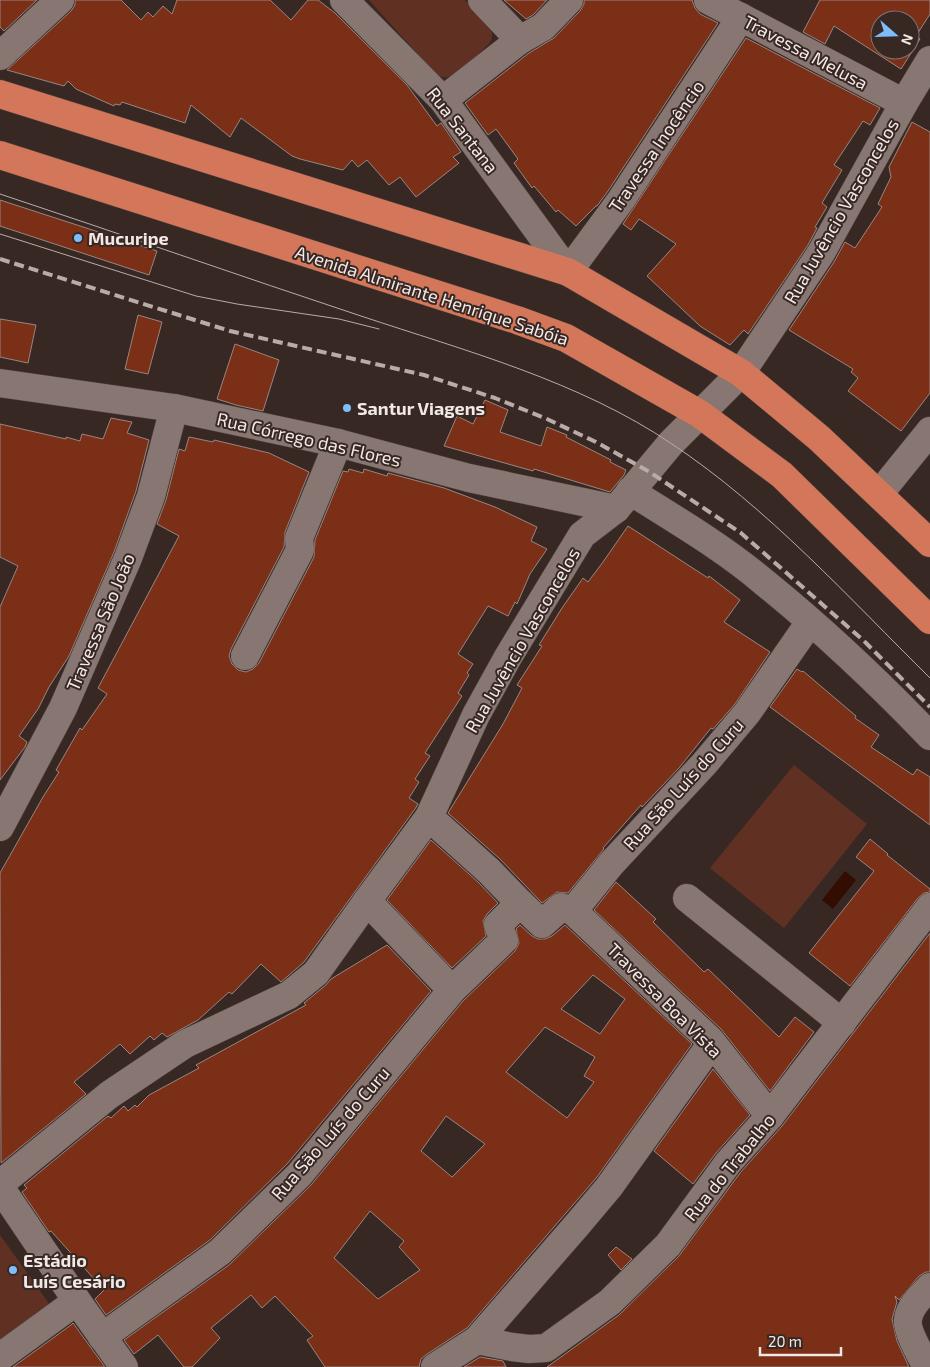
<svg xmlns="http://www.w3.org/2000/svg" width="930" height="1367" font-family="'Exo 2',sans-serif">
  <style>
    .green { fill: #603123 }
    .water { fill: #340d02 }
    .building { fill: #7a2f16; stroke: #988681; fill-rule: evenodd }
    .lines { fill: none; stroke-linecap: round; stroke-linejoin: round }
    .minor-casing { stroke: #514541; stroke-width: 29 }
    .highway-casing { stroke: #514541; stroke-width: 29 }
    .minor { stroke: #877671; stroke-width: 28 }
    .highway { stroke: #d37659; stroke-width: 28 }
    .tram { stroke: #b8aca9; stroke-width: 1 }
    .rail { stroke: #b8aca9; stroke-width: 4; stroke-dasharray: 10 5; stroke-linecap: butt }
    .poi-dot { fill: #7ebdf9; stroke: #372824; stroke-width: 2 }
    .labels { text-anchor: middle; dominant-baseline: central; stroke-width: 4; stroke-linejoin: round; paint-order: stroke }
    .street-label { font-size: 18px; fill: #f2e8e5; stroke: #372824 }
    .poi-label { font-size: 18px; font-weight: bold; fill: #f2e8e5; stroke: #372824; text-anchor: start }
  </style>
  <rect width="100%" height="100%" fill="#372824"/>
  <!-- green -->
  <g class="green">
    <path d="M369,0h96l27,32v7l-4,6c-8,7 -31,30 -40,32 -6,1 -10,-1 -14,-5z"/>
    <path d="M794,765l73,59 -83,104 -74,-60z"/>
    <path d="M0,1235l50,70 -50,36z"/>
  </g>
  <!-- water -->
  <path class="water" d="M845,871l11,9 -23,29 -11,-9z"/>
  <!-- building -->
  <g class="building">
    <path d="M0,0h37l-33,31 -4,-4z"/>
    <path d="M75,0h46l20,20 7,-8 5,5 10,-11 9,8 5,-14h93l21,20 17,-20h10l17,13 72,72 30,41 4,-3 20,29 -8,5 6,6 -43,34 -16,-20 -11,8 -22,-25 -9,7 -6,-7 -9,10 -43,-11 -8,-3 -51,-38 -11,19 -39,-32 -6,18 -63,-21 -2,3 -5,-1 -1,2 -38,-17 -8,-8 -4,5 -57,-16 64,-59 4,-6z"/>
    <path d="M504,0h43l-14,15 -7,4z"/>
    <path d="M584,0h108l3,8 5,6 18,9 -110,168 -11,15h-1l-20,20 -18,-16 -2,2 -22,-26 -2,2 -18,-25 4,-4 -22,-30 -8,6 -23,-32 64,-50 25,-15 26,-27 4,-7z"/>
    <path d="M820,0h110v14l-14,22 4,3 -19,30 -67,-43 -9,18 -22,-12zM880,20h30v30h-30z"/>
    <path d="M746,38l134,70 -10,17 -7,-4 -29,44 8,5 -20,33 5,4 -12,20 2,1 -9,17 -60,89 -4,-4 -14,15 -30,-19 -53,-50 29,-32 -37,-25 -8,11 -8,-6z"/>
    <path d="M912,122l18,10v261l-29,38 -53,-40 10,-13 -7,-6 2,-3 -64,-39 45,-68 11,-20 10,6 27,-41 -4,-3 13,-27 -2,-10z"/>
    <path d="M0,200l157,51 -8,24 -149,-49z"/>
    <path d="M138,315l24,7 -14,52 -23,-5z"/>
    <path d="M0,319l36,6 -8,38 -28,-6z"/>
    <path d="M235,344l44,16 -16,51 -27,-6 -19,-6z"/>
    <path d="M485,400l23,10 -8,22 41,14 6,-19 20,8 -1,2 45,23 -1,2 16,8 -2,5 -14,17 -76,-23 -1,2 -89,-25 13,-30 16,8z"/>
    <path d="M111,418l21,4 -5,11 22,7 -13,51 -22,61 -45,104 -20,31 -11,22 -19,27 8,6 -2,5 -25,33v-173l18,-41 -18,-9v-133l66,15v-2l14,4 2,-7 21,5z"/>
    <path d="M189,437l24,5 1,-2 55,13 40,19 -24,60 -1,15 -53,102 -2,7 3,8 6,6 8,2 7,-3 6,-6 55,-106 1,-17 28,-69 5,1 1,-3 14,4 1,-4 23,7 1,-3 56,15 51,19 42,20 -6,14 16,8 -17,25 -13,30 -2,-2 -7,14 -20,-10 -30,48 15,10 -6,9 2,2 -11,18 4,3 -37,57 5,3 -15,23 4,3 -10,16 9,6 -3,5 -111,153 -23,20 -20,-18 -29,30 -3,-2 -31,28 -31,17 -5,-4 -8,7 -4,-4 -20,18 -10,-10 -46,38 12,12 -85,69 -1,-290 43,-76 16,-25 -3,-2 24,-42 2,2 25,-36 -9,-6 81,-152 -22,-12 9,-24 13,-51 6,2z"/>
    <path d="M628,526l80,52 1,-2 31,24 -16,22 46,30 -35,52 -22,25 -2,-1 -32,40 -37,39 -1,-2 -38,43 1,1 -36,44 -11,-1 -15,11 -42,-44 -52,-46 55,-89 19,-36 -5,-3 25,-39 -3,-1 23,-37 21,-30 5,4 15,-20z"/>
    <path d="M797,669l5,3 1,-1 53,45 -1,2 24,17 -8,12 42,28 4,-6 13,8v48l-160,-118z"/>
    <path d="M870,839l18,15 -1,1 43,34v3l-6,1 -6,5 -68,88 -41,-33 65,-82 -18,-14z"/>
    <path d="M431,840l47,42 20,21 -11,11 -4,7 3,15 -34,32 -65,-68z"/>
    <path d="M616,882l40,37 -3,3 51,50 4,-3 71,68 16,-20 19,15 -44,59 -49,-62 -127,-119z"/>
    <path d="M520,925l12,11 6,3h7l7,-3 13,-11 127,119 -95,133 -130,151 -40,26 -6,5 -2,8h-94l-18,-27 6,-4 -38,-40 -13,12 -11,-13 -40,33 9,10 -28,29h-8l-26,-32 -24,19 -10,-14 105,-75 82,-80 152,-184 52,-50 4,-8 -3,-14zM593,975l32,24 -25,35 -39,-25zM545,1027l50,30 -11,19 10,6 -27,36 -61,-46zM446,1116l39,28 -33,33 -31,-26zM370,1211l34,30 -5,6 21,23 -42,29 -44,-41z"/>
    <path d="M930,933v339h-4l-7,4 -20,24 -4,-4 2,6 -5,17 5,22 12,26h-362l72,-52 60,-59 61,-83 42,-47z"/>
    <path d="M387,945l44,46 -144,173 -77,76 -104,75 -11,-16 9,-9 -53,-59 -2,1 -27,-40 5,-4 -3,-3 84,-69 3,2 13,-12 4,5 7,-6 2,2 12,-12 50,-27 -3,-3 110,-60 -2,-2 22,-18 5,-6z"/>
    <path d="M713,1069l37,46 -34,38 -23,31 -39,-33z"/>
    <path d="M616,1247l16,12 -11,11 -13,-15z"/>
    <path d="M73,1323l32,44h-92l58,-42z"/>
    <path d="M480,1357l23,4 3,6h-42z"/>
  </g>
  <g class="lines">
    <defs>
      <g id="minor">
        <path d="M344,0l99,100 125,172 53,-72 120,-183"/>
        <path d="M482,0l38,40"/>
        <path d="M708,0l196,103"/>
        <path d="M0,56l60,-56"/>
        <path d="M443,100l77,-60 23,-13 26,-27"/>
        <path d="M0,383l174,25 164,35 131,35 147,31"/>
        <path d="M630,491c46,29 94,57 135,92 58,47 113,99 165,153"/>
        <path d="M879,494l51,-63"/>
        <path d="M245,656l55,-106 -1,-12 39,-95"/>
        <path d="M429,817l60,54 31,32 22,21 19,-17 12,4 38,-47 93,-100 43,-51 63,-91"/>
        <path d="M0,827l63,-119 65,-150 23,-62 23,-88"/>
        <path d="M687,898l155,125"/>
        <path d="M367,901l85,89"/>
        <path d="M573,911l137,129 60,76"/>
        <path d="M0,1184l109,-89 76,-51 104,-49 27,-22 51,-72 62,-84 47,-102 32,-58 74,-122 34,-26 55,-66 70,-70 80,-120 83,-150 26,-43"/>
        <path d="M0,1187l77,114 47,66"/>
        <path d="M102,1337l118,-85 79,-77 153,-185 52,-50 -6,-15 22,-22"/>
        <path d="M477,1340l35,7 17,2 17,-1 64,-46 58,-57 60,-82 42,-47 160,-209"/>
        <path d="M0,1357l77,-56"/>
        <path d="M435,1367l42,-27 100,-115 32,-38 103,-144"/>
        <path d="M927,1367c-6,-11 -21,-37 -19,-48 2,-13 13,-23 22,-32"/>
      </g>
      <g id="highway">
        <path d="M0,94l568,178 173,101 78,65 111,105"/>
        <path d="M0,155l517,165 49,18 134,76 82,61 148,145"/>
      </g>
    </defs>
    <!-- minor casing -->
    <use href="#minor" class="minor-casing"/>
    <!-- highway casing -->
    <use href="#highway" class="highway-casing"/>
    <!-- minor -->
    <use href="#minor" class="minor"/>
    <!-- highway -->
    <use href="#highway" class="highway"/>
    <!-- tram -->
    <g class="tram">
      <path d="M0,194c121,40 240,82 361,122 105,35 218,65 311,128 96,64 177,154 258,234"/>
      <path d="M0,234l196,62 41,8 102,15 40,10"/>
    </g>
    <!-- rail -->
    <path class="rail" d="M0,259l230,72 194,44 71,23 52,21 49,23 52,29 93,62 123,108 66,66"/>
  </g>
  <!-- markers -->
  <g class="poi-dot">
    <circle cx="78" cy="238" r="5"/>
    <circle cx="347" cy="408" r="5"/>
    <circle cx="13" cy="1270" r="5"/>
  </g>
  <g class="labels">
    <!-- street labels -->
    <g class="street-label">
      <text transform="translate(806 52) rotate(28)">Travessa Melusa</text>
      <text transform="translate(463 130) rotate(52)">Rua Santana</text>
      <text transform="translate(656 146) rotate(-56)">Travessa Inocêncio</text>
      <text transform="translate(841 211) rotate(-60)">Rua Juvêncio Vasconcelos</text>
      <text transform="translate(432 295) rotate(18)">Avenida Almirante Henrique Sabóia</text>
      <text transform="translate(309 439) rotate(13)">Rua Córrego das Flores</text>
      <text transform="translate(100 622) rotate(-67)">Travessa São João</text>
      <text transform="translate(522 640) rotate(-60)">Rua Juvêncio Vasconcelos</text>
      <text transform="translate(683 784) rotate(-48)">Rua São Luís do Curu</text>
      <text transform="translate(665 1000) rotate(45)">Travessa Boa Vista</text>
      <text transform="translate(330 1133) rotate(-49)">Rua São Luís do Curu</text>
      <text transform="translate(729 1167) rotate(-51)">Rua do Trabalho</text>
    </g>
    <!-- poi labels -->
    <g class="poi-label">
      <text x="88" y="238">Mucuripe</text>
      <text x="357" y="408">Santur Viagens</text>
      <text x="23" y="1260">Estádio<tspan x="23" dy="21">Luís Cesário</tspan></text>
    </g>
  </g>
  <!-- north arrow -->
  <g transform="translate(895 35) rotate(110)"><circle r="24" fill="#372824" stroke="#827571"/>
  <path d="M0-4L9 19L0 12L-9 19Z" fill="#7ebdf9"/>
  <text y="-8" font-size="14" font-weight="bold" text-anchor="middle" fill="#f2e8e5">N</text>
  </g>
  <!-- scale -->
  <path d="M760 1347v8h81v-8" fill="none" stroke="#f2e8e5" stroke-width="2.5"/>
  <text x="768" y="1347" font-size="15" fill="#f2e8e5" stroke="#372824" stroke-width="4" paint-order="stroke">20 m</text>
</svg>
